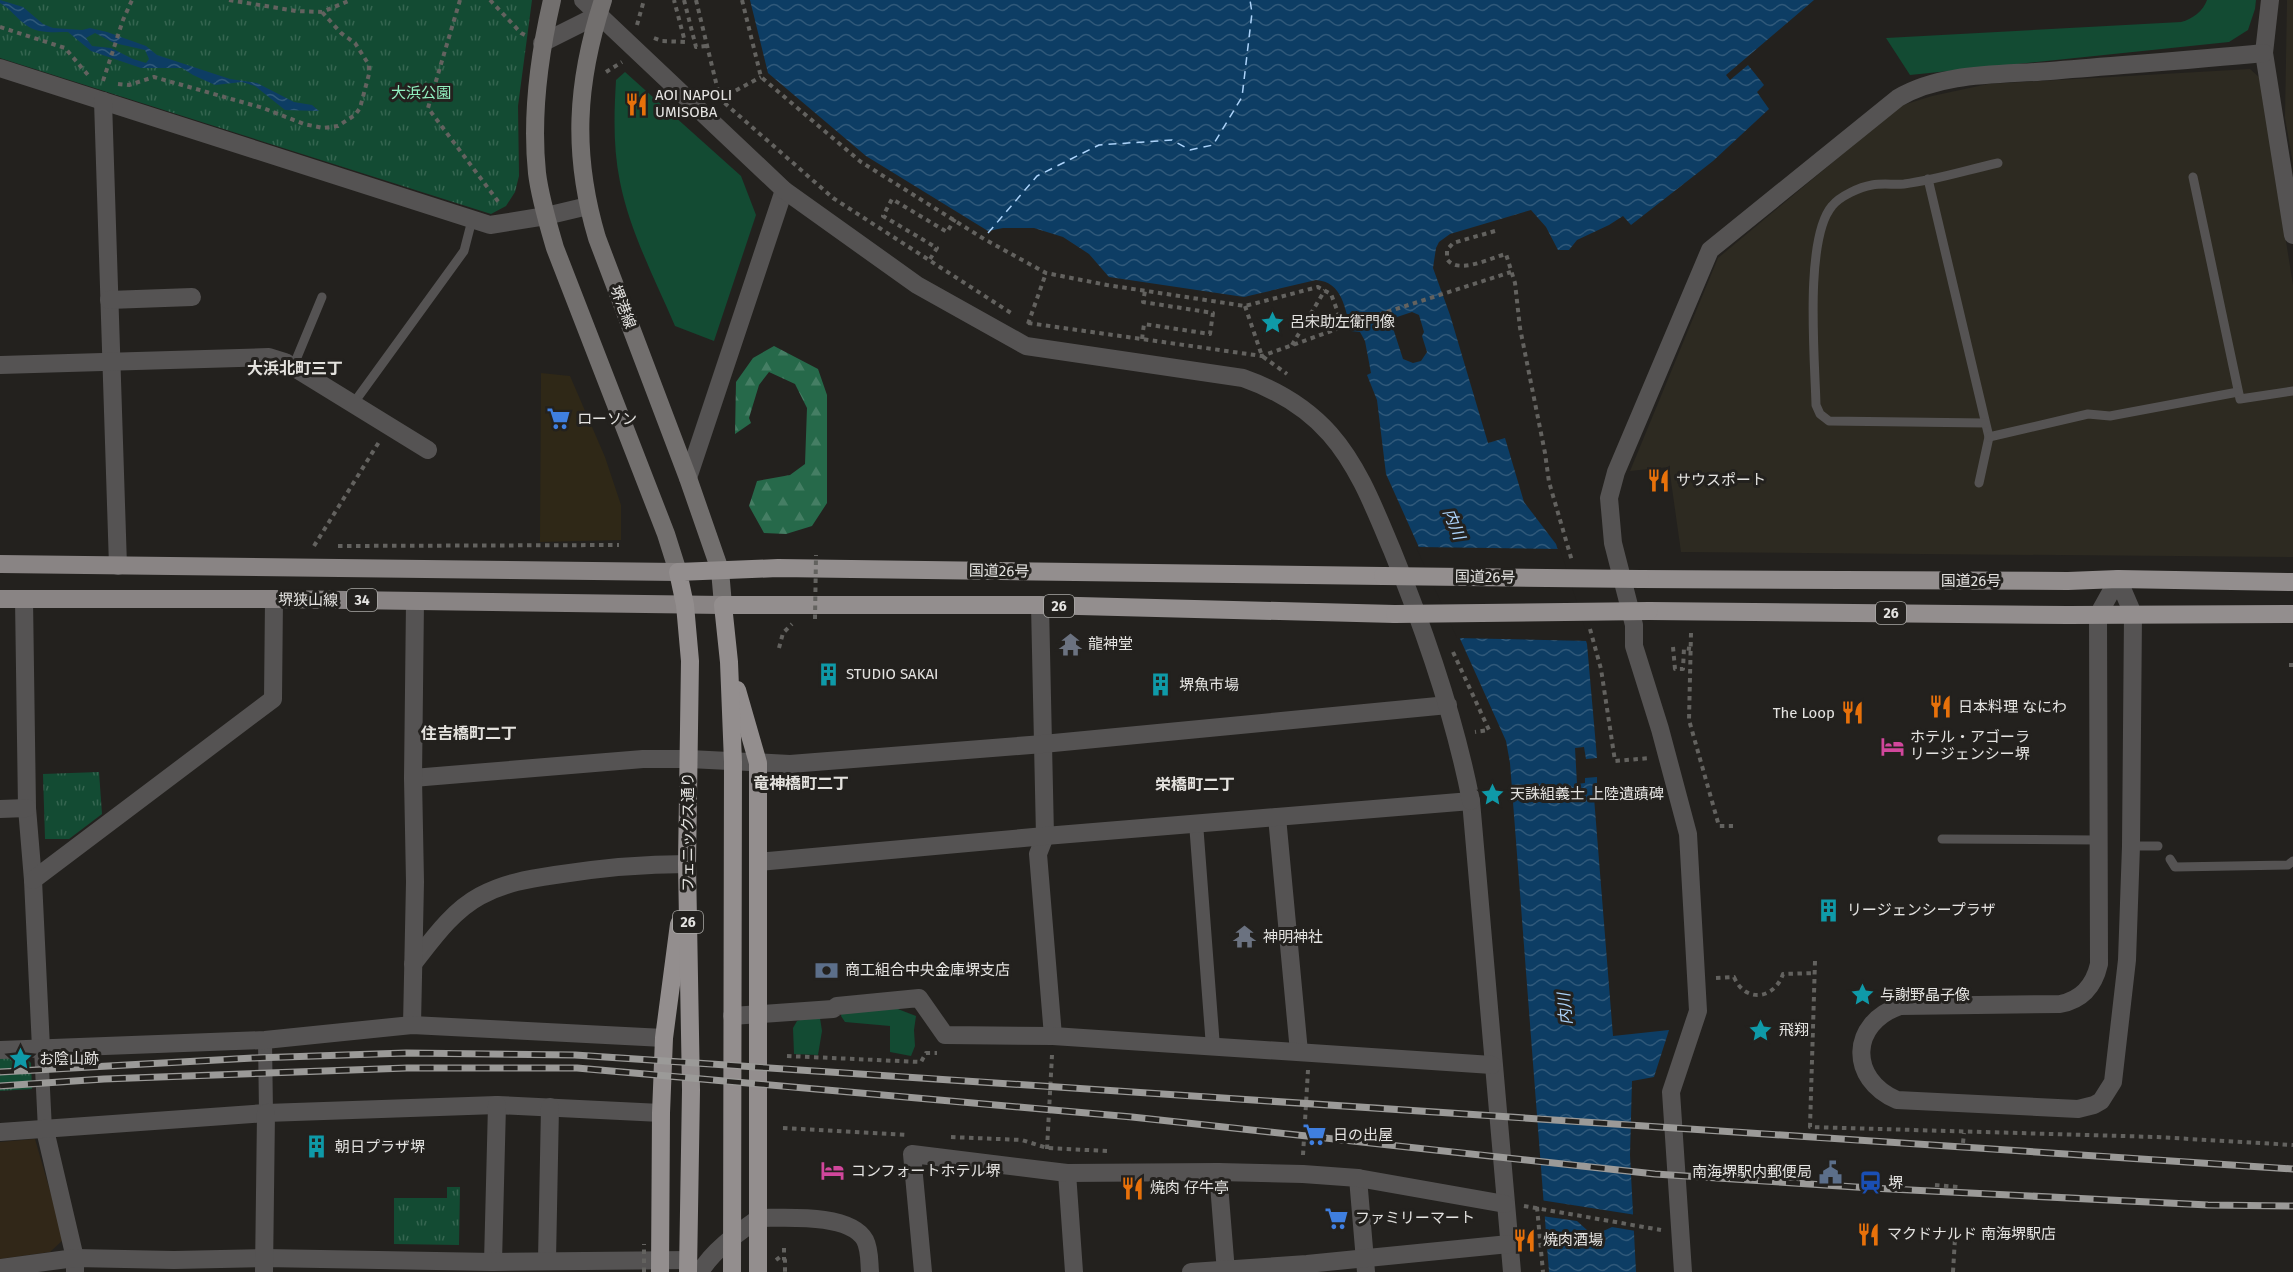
<svg xmlns="http://www.w3.org/2000/svg" width="2293" height="1272" font-family="'Fira Sans','Noto Sans JP',sans-serif">
  <style>
    .commercial { fill: #2f2817 }
    .built { fill: #2d2a21 }
    .medical { fill: #312718 }
    .grass { fill: #134b33 }
    .forest { fill: url(#forest-firs) }
    .park { fill: url(#park-tufts) }
    .water { fill: url(#water-waves); fill-rule: evenodd }
    .pier { fill: #23211e }
    .lines { fill: none; stroke-linecap: round; stroke-linejoin: round }
    .ferry { stroke: #acd3fa; stroke-width: 1.5; stroke-dasharray: 8 6; stroke-linecap: butt }
    .path { stroke: #63625f; stroke-width: 4; stroke-dasharray: 4.5 4.5; stroke-linecap: butt }
    .service { stroke: #555353; stroke-width: 9 }
    .pedestrian { stroke: #555353; stroke-width: 14 }
    .minor { stroke: #555353; stroke-width: 18 }
    .tertiary { stroke: #555353; stroke-width: 18 }
    .secondary { stroke: #726f6e; stroke-width: 18 }
    .primary { stroke: #898484; stroke-width: 18 }
    .trunk { stroke: #938e8e; stroke-width: 18 }
    .rail-casing { stroke: #9b9a98; stroke-width: 7 }
    .rail { stroke: #23211e; stroke-width: 4.5; stroke-dasharray: 14; stroke-linecap: butt }
    .path-bridge { stroke: #63625f; stroke-width: 4; stroke-dasharray: 4.5 4.5; stroke-linecap: butt }
    .trunk-bridge { stroke: #938e8e; stroke-width: 18 }
    .labels { text-anchor: middle; dominant-baseline: central; stroke-width: 6; stroke-linejoin: round; paint-order: stroke }
    .shield { fill: #23211e; stroke: #aaa9a6; stroke-width: 1.5 }
    .shield-label { font-size: 14px; font-weight: bold; fill: #e4e3e1 }
    .park-label { font-size: 15px; fill: #92f1c0; stroke: #23211e }
    .poi-label { font-size: 15px; fill: #e4e3e1; stroke: #23211e; text-anchor: start }
    .street-label { font-size: 15px; fill: #e4e3e1; stroke: #23211e }
    .neighbourhood-label { font-size: 16px; font-weight: bold; fill: #e4e2de; stroke: #23211e }
    .water-label { font-size: 16px; font-style: italic; fill: #acd3fa; stroke: #23211e }
  </style>
  <defs>
    <pattern id="forest-firs" width="22" height="20" patternUnits="userSpaceOnUse" patternTransform="scale(1.5)"><rect width="22" height="20" fill="#26694a"/><path d="M5 1l3.5 6h-7zM16 11l3.5 6h-7z" fill="#457e64"/></pattern>
    <pattern id="park-tufts" width="24" height="20" patternUnits="userSpaceOnUse" patternTransform="scale(1.5)"><rect width="24" height="20" fill="#134b33"/><path d="M3 7l-1-3M5 7V3M7 7l1-3M15 17l-1-3M17 17v-4M19 17l1-3" fill="none" stroke="#356550"/></pattern>
    <pattern id="water-waves" width="16" height="10" patternUnits="userSpaceOnUse" patternTransform="scale(1.5)"><rect width="16" height="10" fill="#0d3d64"/><path d="M0 5q4-4 8 0t8 0" fill="none" stroke="#30597a"/></pattern>
  </defs>
  <rect width="100%" height="100%" fill="#23211e"/>
  <!-- commercial -->
  <path class="commercial" d="M541,373l29,3 35,81 16,48v35l-81,2z"/>
  <!-- built -->
  <g class="built">
    <path d="M2287,0h6v164l-8,-46z"/>
    <path d="M2250,69l10,9 33,207v272l-612,-5 -12,-85 -39,4 88,-213 182,-152 32,-10 56,-12z"/>
  </g>
  <!-- medical -->
  <path class="medical" d="M35,1139l29,100 -14,13 -50,7v-117z"/>
  <!-- grass -->
  <g class="grass">
    <path d="M2207,0h49l-1,9 -7,21 -19,12 -319,33 -24,-37 295,-16c12,-3 22,-11 26,-22z"/>
    <path d="M625,72l116,104 15,39 -42,126 -39,-15c-20,-47 -45,-94 -55,-144 -7,-34 -6,-67 -4,-102z"/>
    <path d="M890,1006l26,10 -2,14 1,16 -4,10 -21,-4v-26l-45,-4 -4,-6 1,-5z"/>
    <path d="M809,1017l11,1 2,13 -4,24 -24,-1 -1,-26 4,-7z"/>
  </g>
  <!-- forest -->
  <path class="forest" d="M774,346l44,23 9,26v108l-15,23 -26,8 -22,-1 -15,-27 8,-25 33,-6 15,-11 2,-56 -12,-24 -26,-12 -10,13 -10,33 2,5 -16,11 1,-52 17,-24z"/>
  <!-- park -->
  <g class="park">
    <path d="M0,0h532l-14,106 1,70 -4,16 -9,14 -15,8 -491,-156z"/>
    <path d="M99,772l3,42 -33,25h-24l-2,-65z"/>
    <path d="M24,1056l7,7 1,26 -32,2v-34z"/>
    <path d="M447,1187h13l-1,58 -65,-1v-46h53z"/>
  </g>
  <!-- water -->
  <g class="water">
    <path d="M0,0l23,7 20,17 10,4 29,2 8,-2 17,4 39,14 11,9 73,24 27,4 37,19 18,3 7,6 -34,-1 -30,-24 -13,-4 -27,3 -22,-10 -11,-7h-41l-50,-17 -23,-19c-13,0 -31,2 -42,-7 -10,-7 -15,-16 -26,-22zM95,33l19,10 31,7 4,9 -3,4 -13,-4 -22,-11 -19,-2 -6,-8z"/>
    <path d="M750,0h1064l-88,75 4,5 18,-15 16,20 -7,7 12,17 -56,52 -82,64 -8,-9 -14,9 -32,15 -8,10h-11l-12,-23 -15,-17 -81,24 -11,8 -3,6 -3,20 17,47 38,128 17,-5 19,64 32,42 31,100 10,114 -11,1 -2,-12 -9,1 2,36 8,-1v-5l12,-1v8h-4l20,251 56,-6 -15,47 -22,4 -2,74 6,117h-87l-39,-509 -4,-22 -120,-267 -9,-74 -10,-25 4,-2 -6,-32 -5,-9 -9,-1c-6,-22 -8,-49 -35,-51l-72,17 -135,-20 -20,-23 -26,-17 -29,-9h-31l-15,3 -122,-75 -98,-83zM1412,312l7,3 5,17 -2,4 5,16 -6,9 -8,2 -10,-4 -11,-34 5,-8z"/>
  </g>
  <!-- pier -->
  <g class="pier">
    <path d="M1416,547l144,2 29,92 -132,-3z"/>
    <path d="M1540,1200l96,15v16l-24,-4 -11,5h-7l-7,-2 -10,-9 -35,-5z"/>
  </g>
  <g class="lines">
    <!-- ferry -->
    <path class="ferry" d="M988,233l49,-57 62,-31 73,-5 18,10 23,-5 29,-48 10,-84 -2,-13"/>
    <!-- path -->
    <g class="path">
      <path d="M229,0l67,11 26,1 29,-12"/>
      <path d="M460,0l-32,108 72,96"/>
      <path d="M490,0l31,33 4,2"/>
      <path d="M684,0l12,47 11,-1"/>
      <path d="M696,0l24,99 113,99 178,115"/>
      <path d="M742,0l19,77 100,85 123,77 62,34 61,12 138,21 73,-19 13,7 9,24"/>
      <path d="M637,25l7,-25"/>
      <path d="M0,27l65,21 23,27"/>
      <path d="M654,38l8,3 23,1 -11,-42"/>
      <path d="M606,72l16,-10"/>
      <path d="M103,81l20,-61 9,-20"/>
      <path d="M118,84l11,1 25,-8 109,31 41,16 19,4 15,-2 17,-11 5,-7 9,-34v-9l-14,-22 -14,-10 -19,-21"/>
      <path d="M720,99l41,-22"/>
      <path d="M1495,231l-42,12 -6,7v9c11,16 43,-1 59,-5l9,29 5,45 25,125 4,29 23,79"/>
      <path d="M930,259l7,-11 -54,-32 9,-17 55,33 8,-13"/>
      <path d="M1245,306l17,50 25,18"/>
      <path d="M1028,323l234,33 100,-36 149,-48"/>
      <path d="M1028,324l18,-51"/>
      <path d="M1142,339l2,-15 66,10 3,-21 -70,-11 2,-11"/>
      <path d="M1292,345l33,-55"/>
      <path d="M314,546l65,-104"/>
      <path d="M338,546l281,-1"/>
      <path d="M1590,629l11,40 14,92 35,-3"/>
      <path d="M1691,633l-2,87 30,106h14"/>
      <path d="M1673,647l2,22h8l1,-21 7,1"/>
      <path d="M779,648l4,-15 9,-9"/>
      <path d="M1453,652l36,78 -14,2"/>
      <path d="M2289,665h4"/>
      <path d="M1815,961l-5,166 346,10 137,8"/>
      <path d="M1716,978l18,-1c11,26 40,23 49,-3l32,-1"/>
      <path d="M787,1056l134,6 5,-9h11"/>
      <path d="M783,1128l124,7"/>
      <path d="M951,1137l71,3 25,8 60,3"/>
      <path d="M1963,1143l1,-10"/>
      <path d="M1047,1149l5,-94"/>
      <path d="M1303,1155l5,-85"/>
      <path d="M1935,1185l24,2"/>
      <path d="M1524,1206l137,24"/>
      <path d="M1537,1207l6,65"/>
      <path d="M784,1248v12"/>
      <path d="M776,1260l4,-3 5,3v12"/>
      <path d="M1953,1272l2,-34"/>
    </g>
    <!-- service -->
    <g class="service">
      <path d="M2193,177l47,222 53,-8"/>
      <path d="M1928,179l61,258 -10,46"/>
      <path d="M293,367l29,-70"/>
      <path d="M353,404l111,-153 8,-31"/>
      <path d="M1985,423l-156,-2 -9,-7 -4,-9c-1,-44 -12,-166 16,-199 8,-10 28,-19 40,-21 11,-2 22,0 32,-1 32,-4 63,-14 94,-21"/>
      <path d="M1989,437l99,-23 22,2 128,-24"/>
      <path d="M1942,839l155,1"/>
      <path d="M2131,846h27"/>
      <path d="M2170,859l5,8 113,-2 5,-4"/>
    </g>
    <!-- pedestrian -->
    <g class="pedestrian">
      <path d="M1196,823l17,224"/>
      <path d="M265,1040l1,73"/>
      <path d="M41,1048l4,82"/>
    </g>
    <!-- minor -->
    <g class="minor">
      <path d="M2270,0l-6,53 29,182"/>
      <path d="M0,68l490,157 56,-9 42,-10"/>
      <path d="M103,101l15,465"/>
      <path d="M109,300l83,-3"/>
      <path d="M0,365l269,-8 16,5 143,88"/>
      <path d="M688,478l96,-288"/>
      <path d="M2118,579l15,35 -2,232 -4,114 -14,122 -12,19 -7,4 -16,4 -181,-9c-49,-21 -47,-77 3,-94l160,-2c22,-4 34,-18 39,-40l-1,-349z"/>
      <path d="M24,599l3,209 6,72 8,168"/>
      <path d="M1040,605l5,231 -7,18 15,182"/>
      <path d="M413,778l230,-19h46l101,5 253,-20 405,-39"/>
      <path d="M0,809l27,-1"/>
      <path d="M1277,817l22,235"/>
      <path d="M758,862l287,-26 426,-35 41,471"/>
      <path d="M33,880l240,-181 1,-100"/>
      <path d="M413,964c19,-24 39,-53 67,-68 24,-13 48,-17 75,-21 44,-7 87,-11 132,-11"/>
      <path d="M732,1016l101,-7 4,-3 82,-8 26,37 108,1 439,29"/>
      <path d="M412,1025l3,-143 -2,-104 2,-177"/>
      <path d="M0,1050l265,-10 147,-15 252,13"/>
      <path d="M45,1130l30,128v14"/>
      <path d="M0,1132l266,-19 231,-8 164,8"/>
      <path d="M1218,1172l8,100"/>
      <path d="M1067,1173l7,99"/>
      <path d="M1358,1178l8,94"/>
      <path d="M547,1260l3,-153"/>
      <path d="M493,1262l4,-157"/>
      <path d="M0,1268l75,-10 99,2 90,-2 229,4 195,-2"/>
      <path d="M264,1272l2,-159"/>
      <path d="M923,1272l-11,-118 155,19 151,-1 85,2 55,4 147,26"/>
      <path d="M1191,1272l116,-8 202,-20"/>
      <path d="M1683,1272l-12,-180 27,-81 -10,-177 -28,-105 -26,-83v-21l-21,-82 -4,-45 7,-26 94,-222 188,-152c44,-26 102,-23 152,-27 71,-6 143,-11 214,-18"/>
    </g>
    <!-- tertiary -->
    <g class="tertiary">
      <path d="M583,0l201,190 133,95 109,61 217,32c34,12 63,29 87,56 29,33 45,76 62,116 33,81 62,164 79,251"/>
      <path d="M542,43l56,-28"/>
      <path d="M700,1272c14,-23 38,-39 59,-54 27,0 91,-5 106,22 5,10 4,21 5,32"/>
    </g>
    <!-- secondary -->
    <g class="secondary">
      <path d="M552,0c-13,56 -21,115 -15,173 3,25 11,51 18,75l111,286 12,38"/>
      <path d="M603,0c-27,83 -31,154 -6,238l91,240 32,92 3,35"/>
    </g>
    <!-- primary -->
    <g class="primary">
      <path d="M0,564l678,8"/>
      <path d="M0,599h274l449,6"/>
    </g>
    <!-- trunk -->
    <g class="trunk">
      <path d="M1640,579l428,2 50,-2 175,3"/>
      <path d="M1649,611l419,4 225,-1"/>
      <path d="M737,690l21,73v509"/>
      <path d="M660,1272l1,-159 3,-75 15,-114"/>
      <path d="M688,1272l3,-182 -4,-226 3,-203 -5,-56 -7,-33 100,-4 605,8"/>
      <path d="M732,1272l1,-510 -4,-100 -6,-57h317l355,9"/>
    </g>
    <defs>
      <g id="rail">
        <path d="M0,1072l253,-14 153,-5 169,2 1718,114"/>
        <path d="M0,1086l104,-7 303,-11h170l555,49 523,57 216,14 337,17 85,1"/>
      </g>
    </defs>
    <!-- rail casing -->
    <use href="#rail" class="rail-casing"/>
    <!-- rail -->
    <use href="#rail" class="rail"/>
    <!-- path-bridge -->
    <g class="path-bridge">
      <path d="M815,619l1,-64"/>
      <path d="M644,1272v-28"/>
    </g>
    <!-- trunk-bridge -->
    <g class="trunk-bridge">
      <path d="M1383,576l257,3"/>
      <path d="M1395,614l254,-3"/>
    </g>
  </g>
  <!-- icons -->
  <defs>
    <symbol id="restaurant-bare" viewBox="-9 -9 18 18"><path d="M-5-6h1v4h1v-4h1v4h1v-4h1v5L-1.5 .5V6h-2V.5L-5-1ZM5-6V6H3V1.5H1.5Q1.5-4 5-6Z" fill="#e8710a" stroke="#23211e" stroke-width="2.5" paint-order="stroke"/></symbol>
    <symbol id="sight-bare" viewBox="-9 -9 18 18"><path d="M0-6L1.8-2.2L6-1.7L2.9 1.2L3.7 5.4L0 3.3L-3.7 5.4L-2.9 1.2L-6-1.7L-1.8-2.2Z" fill="#0f9aa8" stroke="#23211e" stroke-width="2.5" paint-order="stroke"/></symbol>
    <symbol id="supermarket-bare" viewBox="-9 -9 18 18"><path d="M-6-5.5h2.5l.6 2H6L4.5 2H-2.5L-4.4-4H-6ZM-1.5 3.2a1.3 1.3 0 1 0 .1 0ZM3 3.2a1.3 1.3 0 1 0 .1 0Z" fill="#3f7fe0" stroke="#23211e" stroke-width="2.5" paint-order="stroke"/></symbol>
    <symbol id="temple-bare" viewBox="-9 -9 18 18"><path d="M0-6L5-2H3V0L6.5 2.5H4V6H1.5V3h-3V6H-4V2.5H-6.5L-3 0V-2H-5Z" fill="#6b7280" stroke="#23211e" stroke-width="2.5" paint-order="stroke"/></symbol>
    <symbol id="building-bare" viewBox="-9 -9 18 18"><path d="M-4-6H4V6H1V3H-1V6H-4ZM-2.5-4.3h1.7v1.8h-1.7ZM.8-4.3h1.7v1.8H.8ZM-2.5-1h1.7V.8h-1.7ZM.8-1h1.7V.8H.8Z" fill="#0f9aa8" stroke="#23211e" stroke-width="2.5" paint-order="stroke"/></symbol>
    <symbol id="hotel-bare" viewBox="-9 -9 18 18"><path d="M-6-4.5h1.5V1H6V5H4.5V3h-9V5H-6ZM-4 0a1.8 1.8 0 1 1 3.6 0ZM.5 0V-2.5h3Q6-2.5 6 0Z" fill="#d1479c" stroke="#23211e" stroke-width="2.5" paint-order="stroke"/></symbol>
    <symbol id="bank-bare" viewBox="-9 -9 18 18"><path d="M-6-4H6V4H-6ZM0-2.3a2.3 2.3 0 1 0 0 4.6a2.3 2.3 0 1 0 0-4.6Z" fill="#5c6f8a" stroke="#23211e" stroke-width="2.5" paint-order="stroke"/></symbol>
    <symbol id="civic-bare" viewBox="-9 -9 18 18"><path d="M-.6-6.5H3V-4.5H.6V-3L4-1V1h2V6H-6V1h2V-1L-.6-3ZM-1.2 2.5V6h2.4V2.5Z" fill="#5c6f8a" stroke="#23211e" stroke-width="2.5" paint-order="stroke"/></symbol>
    <symbol id="station-bare" viewBox="-9 -9 18 18"><path d="M-3-6H3Q5-6 5-4V2Q5 4 3 4L4.5 6H3L1.5 4h-3L-3 6H-4.5L-3 4Q-5 4-5 2V-4Q-5-6-3-6ZM-3.5-4v3h7v-3ZM-3.5 1v1.5H-2V1ZM2 1v1.5H3.5V1Z" fill="#1a4fb4" stroke="#23211e" stroke-width="2.5" paint-order="stroke"/></symbol>
  </defs>
  <g fill-rule="evenodd">
    <use href="#restaurant-bare" x="620" y="88" width="33" height="33"/>
    <use href="#sight-bare" x="1256" y="306" width="33" height="33"/>
    <use href="#supermarket-bare" x="542" y="402" width="33" height="33"/>
    <use href="#restaurant-bare" x="1642" y="464" width="33" height="33"/>
    <use href="#temple-bare" x="1054" y="628" width="33" height="33"/>
    <use href="#building-bare" x="812" y="658" width="33" height="33"/>
    <use href="#building-bare" x="1144" y="668" width="33" height="33"/>
    <use href="#restaurant-bare" x="1924" y="690" width="33" height="33"/>
    <use href="#restaurant-bare" x="1836" y="696" width="33" height="33"/>
    <use href="#hotel-bare" x="1876" y="730" width="33" height="33"/>
    <use href="#sight-bare" x="1476" y="778" width="33" height="33"/>
    <use href="#building-bare" x="1812" y="894" width="33" height="33"/>
    <use href="#temple-bare" x="1228" y="920" width="33" height="33"/>
    <use href="#bank-bare" x="810" y="954" width="33" height="33"/>
    <use href="#sight-bare" x="1846" y="978" width="33" height="33"/>
    <use href="#sight-bare" x="1744" y="1014" width="33" height="33"/>
    <use href="#sight-bare" x="4" y="1042" width="33" height="33"/>
    <use href="#supermarket-bare" x="1298" y="1118" width="33" height="33"/>
    <use href="#building-bare" x="300" y="1130" width="33" height="33"/>
    <use href="#hotel-bare" x="816" y="1154" width="33" height="33"/>
    <use href="#civic-bare" x="1814" y="1156" width="33" height="33"/>
    <use href="#station-bare" x="1854" y="1166" width="33" height="33"/>
    <use href="#restaurant-bare" x="1116" y="1172" width="33" height="33"/>
    <use href="#supermarket-bare" x="1320" y="1202" width="33" height="33"/>
    <use href="#restaurant-bare" x="1852" y="1218" width="33" height="33"/>
    <use href="#restaurant-bare" x="1508" y="1224" width="33" height="33"/>
  </g>
  <g class="labels">
    <!-- shield labels -->
    <g class="shield">
      <rect x="347" y="589" width="30" height="22" rx="4.5"/>
      <rect x="1044" y="595" width="30" height="22" rx="4.5"/>
      <rect x="1876" y="602" width="30" height="22" rx="4.5"/>
      <rect x="673" y="911" width="30" height="22" rx="4.5"/>
    </g>
    <g class="shield-label">
      <text x="362" y="600">34</text>
      <text x="1059" y="606">26</text>
      <text x="1891" y="613">26</text>
      <text x="688" y="922">26</text>
    </g>
    <!-- park labels -->
    <g class="park-label">
      <text x="421" y="93">大浜公園</text>
    </g>
    <!-- poi labels -->
    <g class="poi-label">
      <text x="655" y="95">AOI NAPOLI<tspan x="655" dy="17">UMISOBA</tspan></text>
      <text x="1290" y="322">呂宋助左衛門像</text>
      <text x="577" y="419">ローソン</text>
      <text x="1676" y="480">サウスポート</text>
      <text x="1088" y="644">龍神堂</text>
      <text x="846" y="674">STUDIO SAKAI</text>
      <text x="1179" y="685">堺魚市場</text>
      <text x="1958" y="707">日本料理 なにわ</text>
      <text x="1835" y="713" text-anchor="end">The Loop</text>
      <text x="1910" y="737">ホテル・アゴーラ<tspan x="1910" dy="17">リージェンシー堺</tspan></text>
      <text x="1510" y="794">天誅組義士 上陸遺蹟碑</text>
      <text x="1847" y="910">リージェンシープラザ</text>
      <text x="1263" y="937">神明神社</text>
      <text x="845" y="970">商工組合中央金庫堺支店</text>
      <text x="1880" y="995">与謝野晶子像</text>
      <text x="1779" y="1030">飛翔</text>
      <text x="39" y="1059">お陰山跡</text>
      <text x="1333" y="1135">日の出屋</text>
      <text x="335" y="1147">朝日プラザ堺</text>
      <text x="851" y="1171">コンフォートホテル堺</text>
      <text x="1812" y="1172" text-anchor="end">南海堺駅内郵便局</text>
      <text x="1888" y="1183">堺</text>
      <text x="1150" y="1188">焼肉 仔牛亭</text>
      <text x="1355" y="1218">ファミリーマート</text>
      <text x="1887" y="1234">マクドナルド 南海堺駅店</text>
      <text x="1543" y="1240">焼肉酒場</text>
    </g>
    <!-- street labels -->
    <g class="street-label">
      <text transform="translate(623 307) rotate(69)">堺港線</text>
      <text transform="translate(999 571) rotate(1)">国道26号</text>
      <text transform="translate(1485 577) rotate(1)">国道26号</text>
      <text x="1971" y="581">国道26号</text>
      <text transform="translate(308 600) rotate(1)">堺狭山線</text>
      <text transform="translate(688 832) rotate(-90)">フェニックス通り</text>
    </g>
    <!-- neighbourhood labels -->
    <g class="neighbourhood-label">
      <text x="295" y="368">大浜北町三丁</text>
      <text x="469" y="733">住吉橋町二丁</text>
      <text x="801" y="783">竜神橋町二丁</text>
      <text x="1195" y="784">栄橋町二丁</text>
    </g>
    <!-- water labels -->
    <g class="water-label">
      <text transform="translate(1454 524) rotate(68)">内川</text>
      <text transform="translate(1565 1009) rotate(-95)">内川</text>
    </g>
  </g>
</svg>
